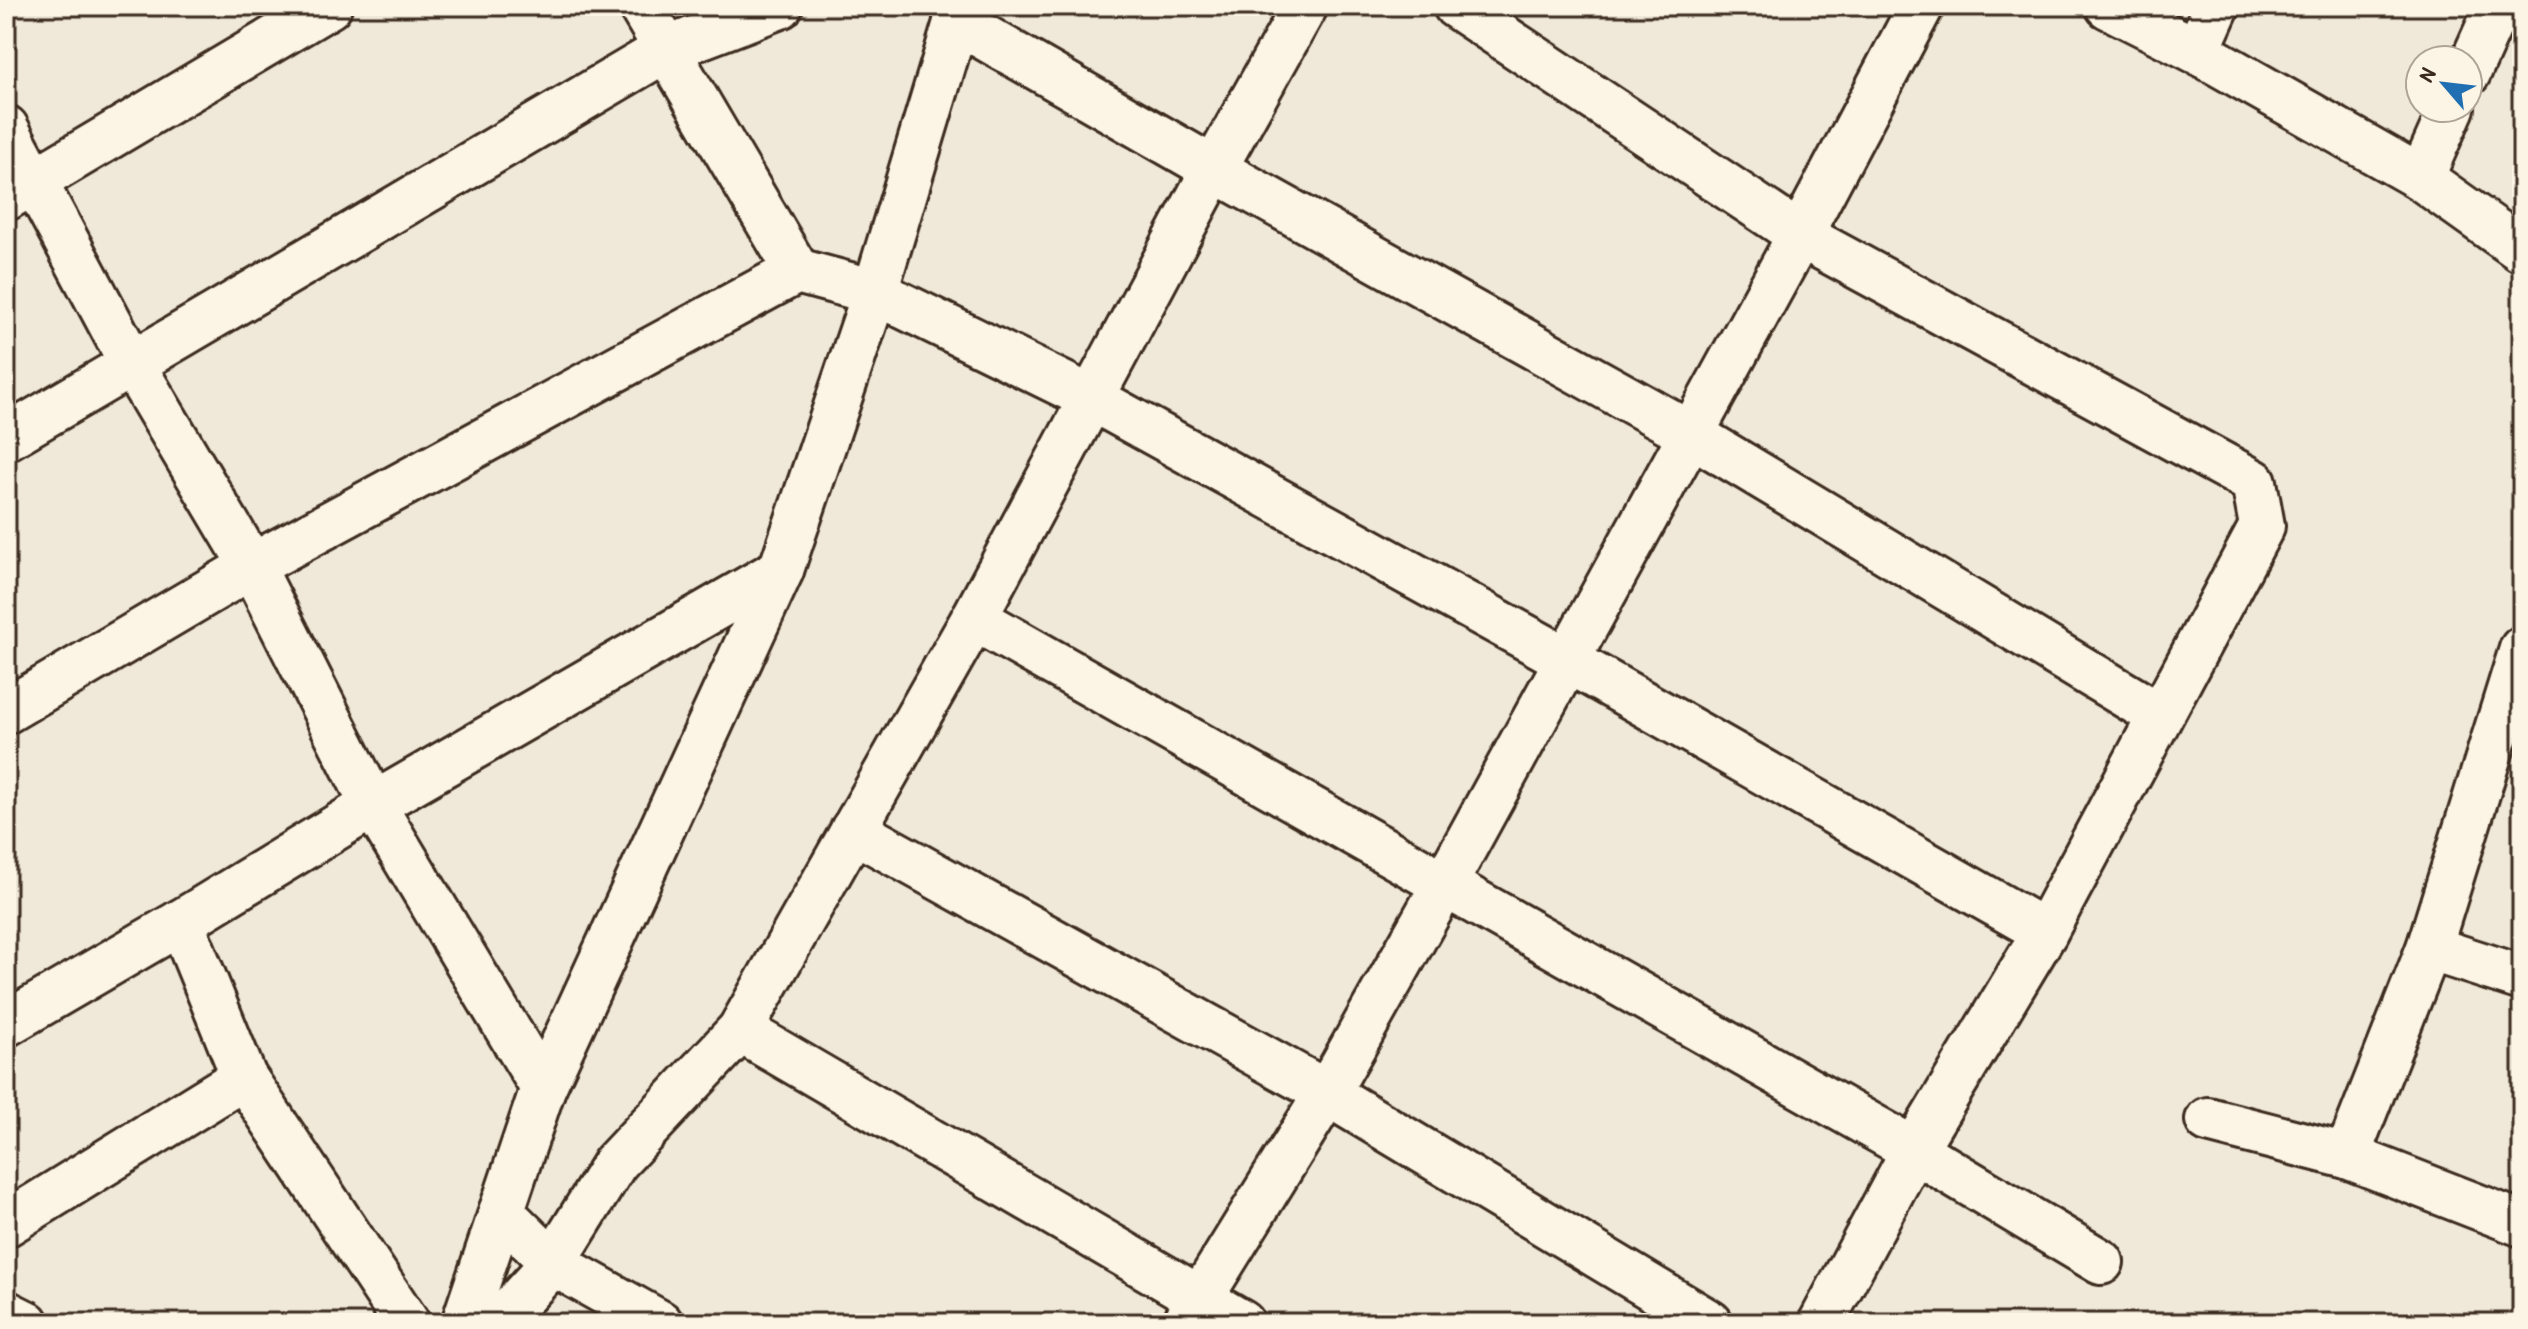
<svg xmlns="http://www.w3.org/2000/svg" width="2528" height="1329" font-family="'Patrick Hand',sans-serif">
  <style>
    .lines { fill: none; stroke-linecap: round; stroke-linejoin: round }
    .minor-casing { stroke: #3b2a1e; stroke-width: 50 }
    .tertiary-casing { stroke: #3b2a1e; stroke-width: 50 }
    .minor { stroke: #fcf5e5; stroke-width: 44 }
    .tertiary { stroke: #fcf5e5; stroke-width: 44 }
  </style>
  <rect width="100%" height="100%" fill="#f0e9d9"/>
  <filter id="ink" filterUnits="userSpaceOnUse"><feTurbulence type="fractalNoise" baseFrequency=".0125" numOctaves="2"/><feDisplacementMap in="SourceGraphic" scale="16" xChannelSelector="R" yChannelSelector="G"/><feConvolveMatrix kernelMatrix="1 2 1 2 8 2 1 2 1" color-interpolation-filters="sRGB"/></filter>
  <g filter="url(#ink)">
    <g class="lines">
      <defs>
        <g id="minor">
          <path d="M641,6l156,265"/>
          <path d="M1456,6l344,229 454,247 8,44 -217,406 -131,218 -93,173"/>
          <path d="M956,21l258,148 477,265 469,282"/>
          <path d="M2197,51l20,-45"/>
          <path d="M2468,73l30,-67"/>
          <path d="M6,128l126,236 120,202 121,239 170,283"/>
          <path d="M2421,178l31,-70"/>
          <path d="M6,198l323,-192"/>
          <path d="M6,438l659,-388 115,-44"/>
          <path d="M974,618l940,532 187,112"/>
          <path d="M6,711l246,-145 545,-295 78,21 218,107 474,261 478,272"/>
          <path d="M853,830l474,263 383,230"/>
          <path d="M181,922l63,155 163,246"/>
          <path d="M2429,948l93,30"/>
          <path d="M6,1024l175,-102 192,-117 408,-235"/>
          <path d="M740,1030l502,293"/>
          <path d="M2208,1120l139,36 175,68"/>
          <path d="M2347,1156l82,-208 93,-299"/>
          <path d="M501,1212l52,51 107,60"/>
          <path d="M6,1224l238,-147"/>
          <path d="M6,1313l20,10"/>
          <path d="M464,1323l79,-235 238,-518 94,-278 86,-286"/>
          <path d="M498,1323l55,-60 62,-100 125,-133 234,-412 240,-449 91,-163"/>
          <path d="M1185,1323l142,-230 117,-208 356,-650 121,-229"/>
        </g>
        <path id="tertiary" d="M2108,6l89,45 224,127 101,72"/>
      </defs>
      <!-- minor casing -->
      <use href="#minor" class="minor-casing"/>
      <!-- tertiary casing -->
      <use href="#tertiary" class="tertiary-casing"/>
      <!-- minor -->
      <use href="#minor" class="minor"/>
      <!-- tertiary -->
      <use href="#tertiary" class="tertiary"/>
    </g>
  </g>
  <!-- margin -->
  <rect width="2528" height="1329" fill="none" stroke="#fcf5e5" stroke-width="32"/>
  <rect x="16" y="16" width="2496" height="1297" fill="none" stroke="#3b2a1e" stroke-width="3" filter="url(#ink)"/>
  <!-- north arrow -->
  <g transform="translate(2444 84) rotate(298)"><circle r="38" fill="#fcf5e5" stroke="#afa495" stroke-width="2"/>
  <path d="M0-6L14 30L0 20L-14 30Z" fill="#1f6fb2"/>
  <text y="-12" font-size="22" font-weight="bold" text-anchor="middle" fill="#3b2a1e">N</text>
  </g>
</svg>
